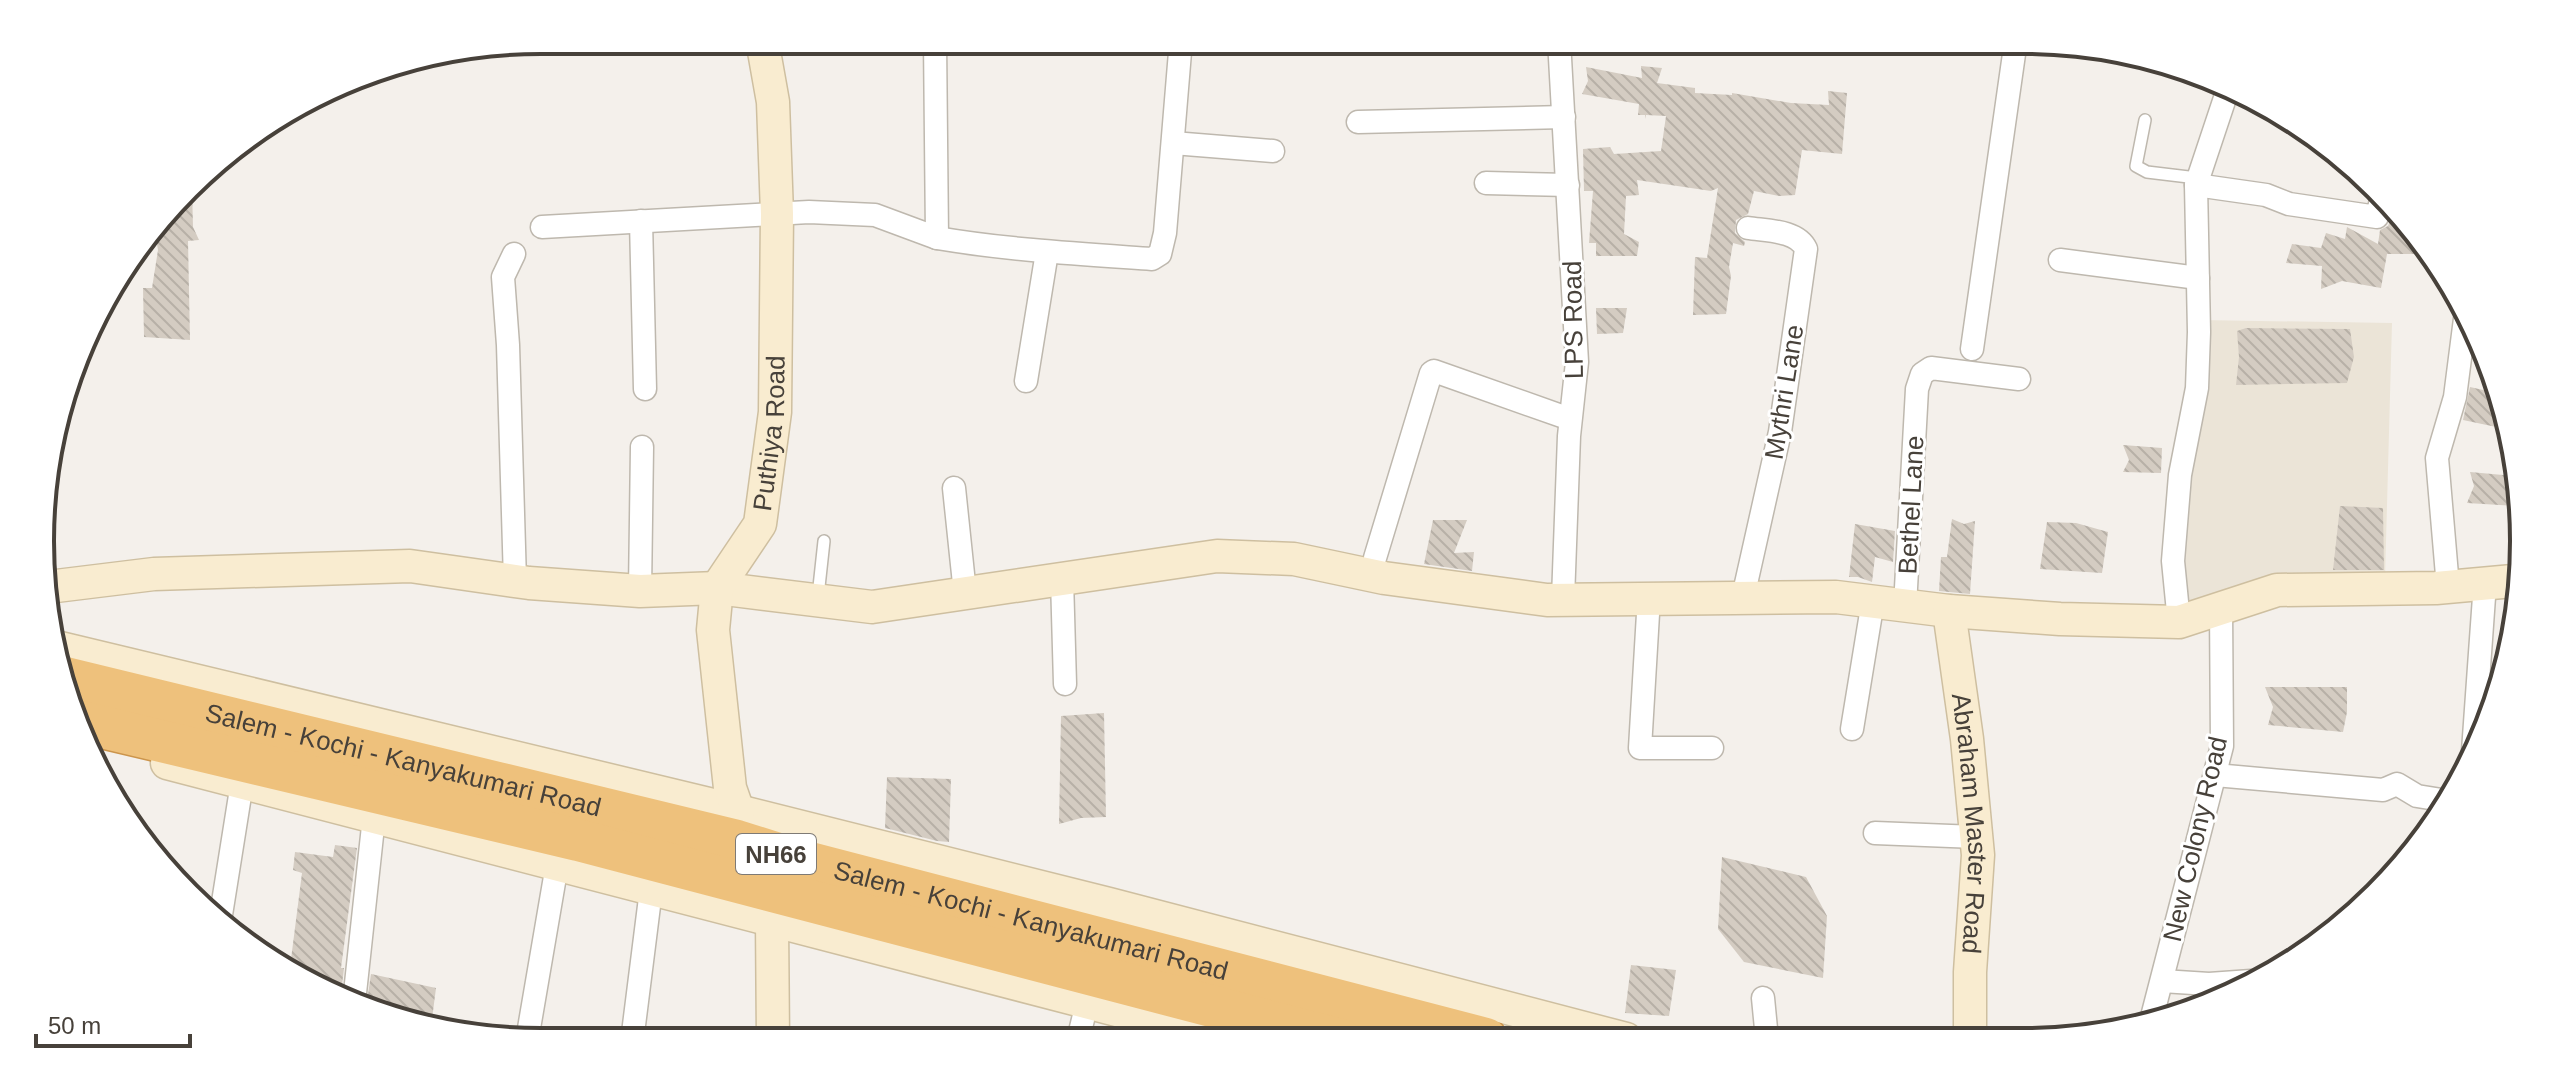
<svg xmlns="http://www.w3.org/2000/svg" width="2564" height="1082" font-family="Helvetica,sans-serif">
  <style>
    .education { fill: #ebe4d7 }
    .building { fill: url(#building-back-hatch) }
    .lines { fill: none; stroke-linecap: round; stroke-linejoin: round }
    .lane-casing { stroke: #beb8ae; stroke-width: 14 }
    .street-casing { stroke: #beb8ae; stroke-width: 25 }
    .secondary-casing { stroke: #cebfa0; stroke-width: 35 }
    .highway-casing { stroke: #cc954c; stroke-width: 45 }
    .lane { stroke: #fff; stroke-width: 11 }
    .street { stroke: #fff; stroke-width: 22 }
    .secondary { stroke: #f9ecd0; stroke-width: 32 }
    .highway { stroke: #eec17c; stroke-width: 42 }
    .labels { text-anchor: middle; dominant-baseline: central; stroke-width: 6; stroke-linejoin: round; paint-order: stroke }
    .shield { fill: #fff; stroke: #7e7a75; stroke-width: 2 }
    .shield-label { font-size: 24px; font-weight: bold; fill: #47413a }
    .street-label { font-size: 26px; fill: #47413a; stroke: #fff }
    .rim { fill: none; stroke: #47413a; stroke-width: 4 }
  </style>
  <defs>
    <pattern id="building-back-hatch" width="6" height="6" patternUnits="userSpaceOnUse" patternTransform="scale(2)"><rect width="6" height="6" fill="#d4ccc2"/><path d="M-1 5l2 2M0 0l6 6M5-1l2 2" fill="none" stroke="#b7b0a7"/></pattern>
  </defs>
  <rect width="100%" height="100%" fill="#f4f0eb"/>
  <!-- education -->
  <path class="education" d="M2199,320l193,3 -7,256 -206,43z"/>
  <!-- building -->
  <g class="building">
    <path d="M1641,66l21,2 -5,15 38,5v5l37,2v-2l59,10 38,2 -1,-14 19,2 -5,61 -40,-4 -7,45 -16,1 -25,-5 -6,23 -12,6 -1,13 10,9 -1,4 -11,-3 -4,24 2,9 -5,38 -33,1 2,-58 12,1 11,-70 -7,3 -74,-11 2,15 -13,1 -2,38 15,8 -2,14h-41v-13h-7l4,-52h-9l-1,-42 27,-2 4,7 47,-3 5,-35 -20,-1 -1,4v-4h-7l1,-11 -57,-10 6,-13 -2,-14 56,11z"/>
    <path d="M192,188l1,39 6,13 -11,1 2,99 -46,-3 -1,-49h9l6,-38 -3,-17z"/>
    <path d="M2392,215l30,39h-35l-6,34 -39,-7 -21,8 1,-23 -36,-3 6,-19 29,4 5,-15 19,6 2,-12 31,17 2,-14 8,-4z"/>
    <path d="M1596,308h31l-4,25 -26,1z"/>
    <path d="M2246,328l104,1 4,28 -7,26 -111,2 3,-28 -2,-26z"/>
    <path d="M2470,387l22,5 9,36 -38,-8z"/>
    <path d="M2123,445l39,3 -1,25 -38,-1 6,-12z"/>
    <path d="M2470,472l44,4 6,22 -4,8 -49,-3 7,-17z"/>
    <path d="M2340,506l43,2 1,62h-51z"/>
    <path d="M1952,519l12,5 11,-3 -5,73 -31,-3 2,-34h6z"/>
    <path d="M1433,520h34l-13,33 20,-1 -2,19 -48,-7z"/>
    <path d="M2047,522l29,1 32,9 -6,41 -62,-4z"/>
    <path d="M1855,524l40,7 -2,31 -18,-5 -3,25 -14,-5h-9z"/>
    <path d="M2265,687h82v25l-4,20 -75,-7 5,-18z"/>
    <path d="M1104,713l2,104 -25,1 -22,6 2,-108z"/>
    <path d="M887,777l64,2 -2,63 -12,-1 -52,-13z"/>
    <path d="M335,845l22,3 -16,120h3l-3,26 -51,-27 12,-94 -9,-3 2,-18 38,5z"/>
    <path d="M1722,857l84,20 21,39 -4,62 -79,-16 -26,-33z"/>
    <path d="M1631,965l45,5 -7,46 -44,-3z"/>
    <path d="M371,974l65,14 -4,31 -66,-11z"/>
  </g>
  <g class="lines">
    <defs>
      <g id="lane">
        <path d="M2145,120l-9,46 11,6 50,6"/>
        <path d="M818,596l6,-55"/>
      </g>
      <g id="street">
        <path d="M1559,40l18,322 -8,74 -6,163"/>
        <path d="M2170,64l15,3"/>
        <path d="M1358,122l206,-5"/>
        <path d="M1173,143l100,8"/>
        <path d="M1486,183l82,2"/>
        <path d="M2196,185l70,10 23,9 88,13 4,-17"/>
        <path d="M641,221l4,168"/>
        <path d="M542,227l267,-15 66,3 62,23 -2,-198"/>
        <path d="M937,238c71,12 143,16 215,21l8,-5 5,-21 16,-193"/>
        <path d="M514,254l-11,23 5,68 7,236"/>
        <path d="M2060,260l138,18"/>
        <path d="M1972,349l44,-309"/>
        <path d="M1026,381l21,-129"/>
        <path d="M954,488l11,105"/>
        <path d="M1375,558l56,-185 3,-2 136,48"/>
        <path d="M1062,579l3,105"/>
        <path d="M2448,587l-11,-129 18,-61 11,-86"/>
        <path d="M640,591l2,-144"/>
        <path d="M1649,597l-9,151h72"/>
        <path d="M1743,597l37,-165 26,-183c-9,-19 -39,-18 -58,-21"/>
        <path d="M1905,606l12,-217 5,-15 9,-6 88,11"/>
        <path d="M2179,622l-6,-61 7,-86 17,-87 2,-56 -3,-147 31,-93"/>
        <path d="M1852,729l21,-128"/>
        <path d="M2473,751l12,-168"/>
        <path d="M2215,775l168,15 14,-6 20,12 31,5"/>
        <path d="M1875,833l101,4"/>
        <path d="M220,921l22,-138"/>
        <path d="M2162,981l47,3 42,-3"/>
        <path d="M1763,998l4,41"/>
        <path d="M354,1002l20,-185"/>
        <path d="M2154,1020l-1,-7 69,-267 -1,-138"/>
        <path d="M527,1040l30,-175"/>
        <path d="M1078,1040l9,-37"/>
        <path d="M632,1041l19,-151"/>
      </g>
      <g id="secondary">
        <path d="M48,587l106,-13 256,-8 119,17 111,8 77,-3 155,19 345,-51 77,3 90,19 163,22 289,-3 113,14 111,8 119,3 98,-32 159,-2 77,-7"/>
        <path id="s1" d="M1949,611l18,128 11,116 -8,117v66"/>
        <path d="M52,646l686,165 371,93 517,135"/>
        <path d="M167,763l1065,277"/>
        <path id="s2" d="M738,811l-8,-23 -17,-158 4,-42 43,-64 15,-112 2,-198 -4,-112 -11,-62"/>
        <path d="M773,1041l-1,-120 3,-20"/>
      </g>
      <g id="highway">
        <path id="s3" d="M65,678l672,163 54,17 695,181"/>
        <path d="M81,722l497,118 763,200"/>
      </g>
    </defs>
    <!-- lane casing -->
    <use href="#lane" class="lane-casing"/>
    <!-- street casing -->
    <use href="#street" class="street-casing"/>
    <!-- secondary casing -->
    <use href="#secondary" class="secondary-casing"/>
    <!-- highway casing -->
    <use href="#highway" class="highway-casing"/>
    <!-- lane -->
    <use href="#lane" class="lane"/>
    <!-- street -->
    <use href="#street" class="street"/>
    <!-- secondary -->
    <use href="#secondary" class="secondary"/>
    <!-- highway -->
    <use href="#highway" class="highway"/>
  </g>
  <g class="labels">
    <!-- shield labels -->
    <rect class="shield" x="736" y="834" width="80" height="40" rx="6"/>
    <g class="shield-label">
      <text x="776" y="854">NH66</text>
    </g>
    <!-- street labels -->
    <g class="street-label">
      <text transform="translate(1573 320) rotate(-91)">LPS Road</text>
      <text transform="translate(1784 392) rotate(-81)">Mythri Lane</text>
      <text stroke="none"><textPath href="#s2" startOffset="394">Puthiya Road</textPath></text>
      <text transform="translate(1911 505) rotate(-87)">Bethel Lane</text>
      <text stroke="none"><textPath href="#s3" startOffset="348">Salem - Kochi - Kanyakumari Road</textPath></text>
      <text stroke="none"><textPath href="#s1" startOffset="214">Abraham Master Road</textPath></text>
      <text transform="translate(2195 839) rotate(-77)">New Colony Road</text>
      <text stroke="none"><textPath href="#s3" startOffset="996">Salem - Kochi - Kanyakumari Road</textPath></text>
    </g>
  </g>
  <!-- crop -->
  <path d="M0 0H2564V1082H0ZM541 54H2023A487 487 0 0 1 2510 541V541A487 487 0 0 1 2023 1028H541A487 487 0 0 1 54 541V541A487 487 0 0 1 541 54Z" fill="#fff" fill-rule="evenodd"/>
  <path class="rim" d="M541 54H2023A487 487 0 0 1 2510 541V541A487 487 0 0 1 2023 1028H541A487 487 0 0 1 54 541V541A487 487 0 0 1 541 54Z"/>
  <!-- scale -->
  <path d="M36 1034v12h154v-12" fill="none" stroke="#47413a" stroke-width="4"/>
  <text x="48" y="1034" font-size="24" fill="#47413a" stroke="#ffffff" stroke-width="6" paint-order="stroke">50 m</text>
</svg>
